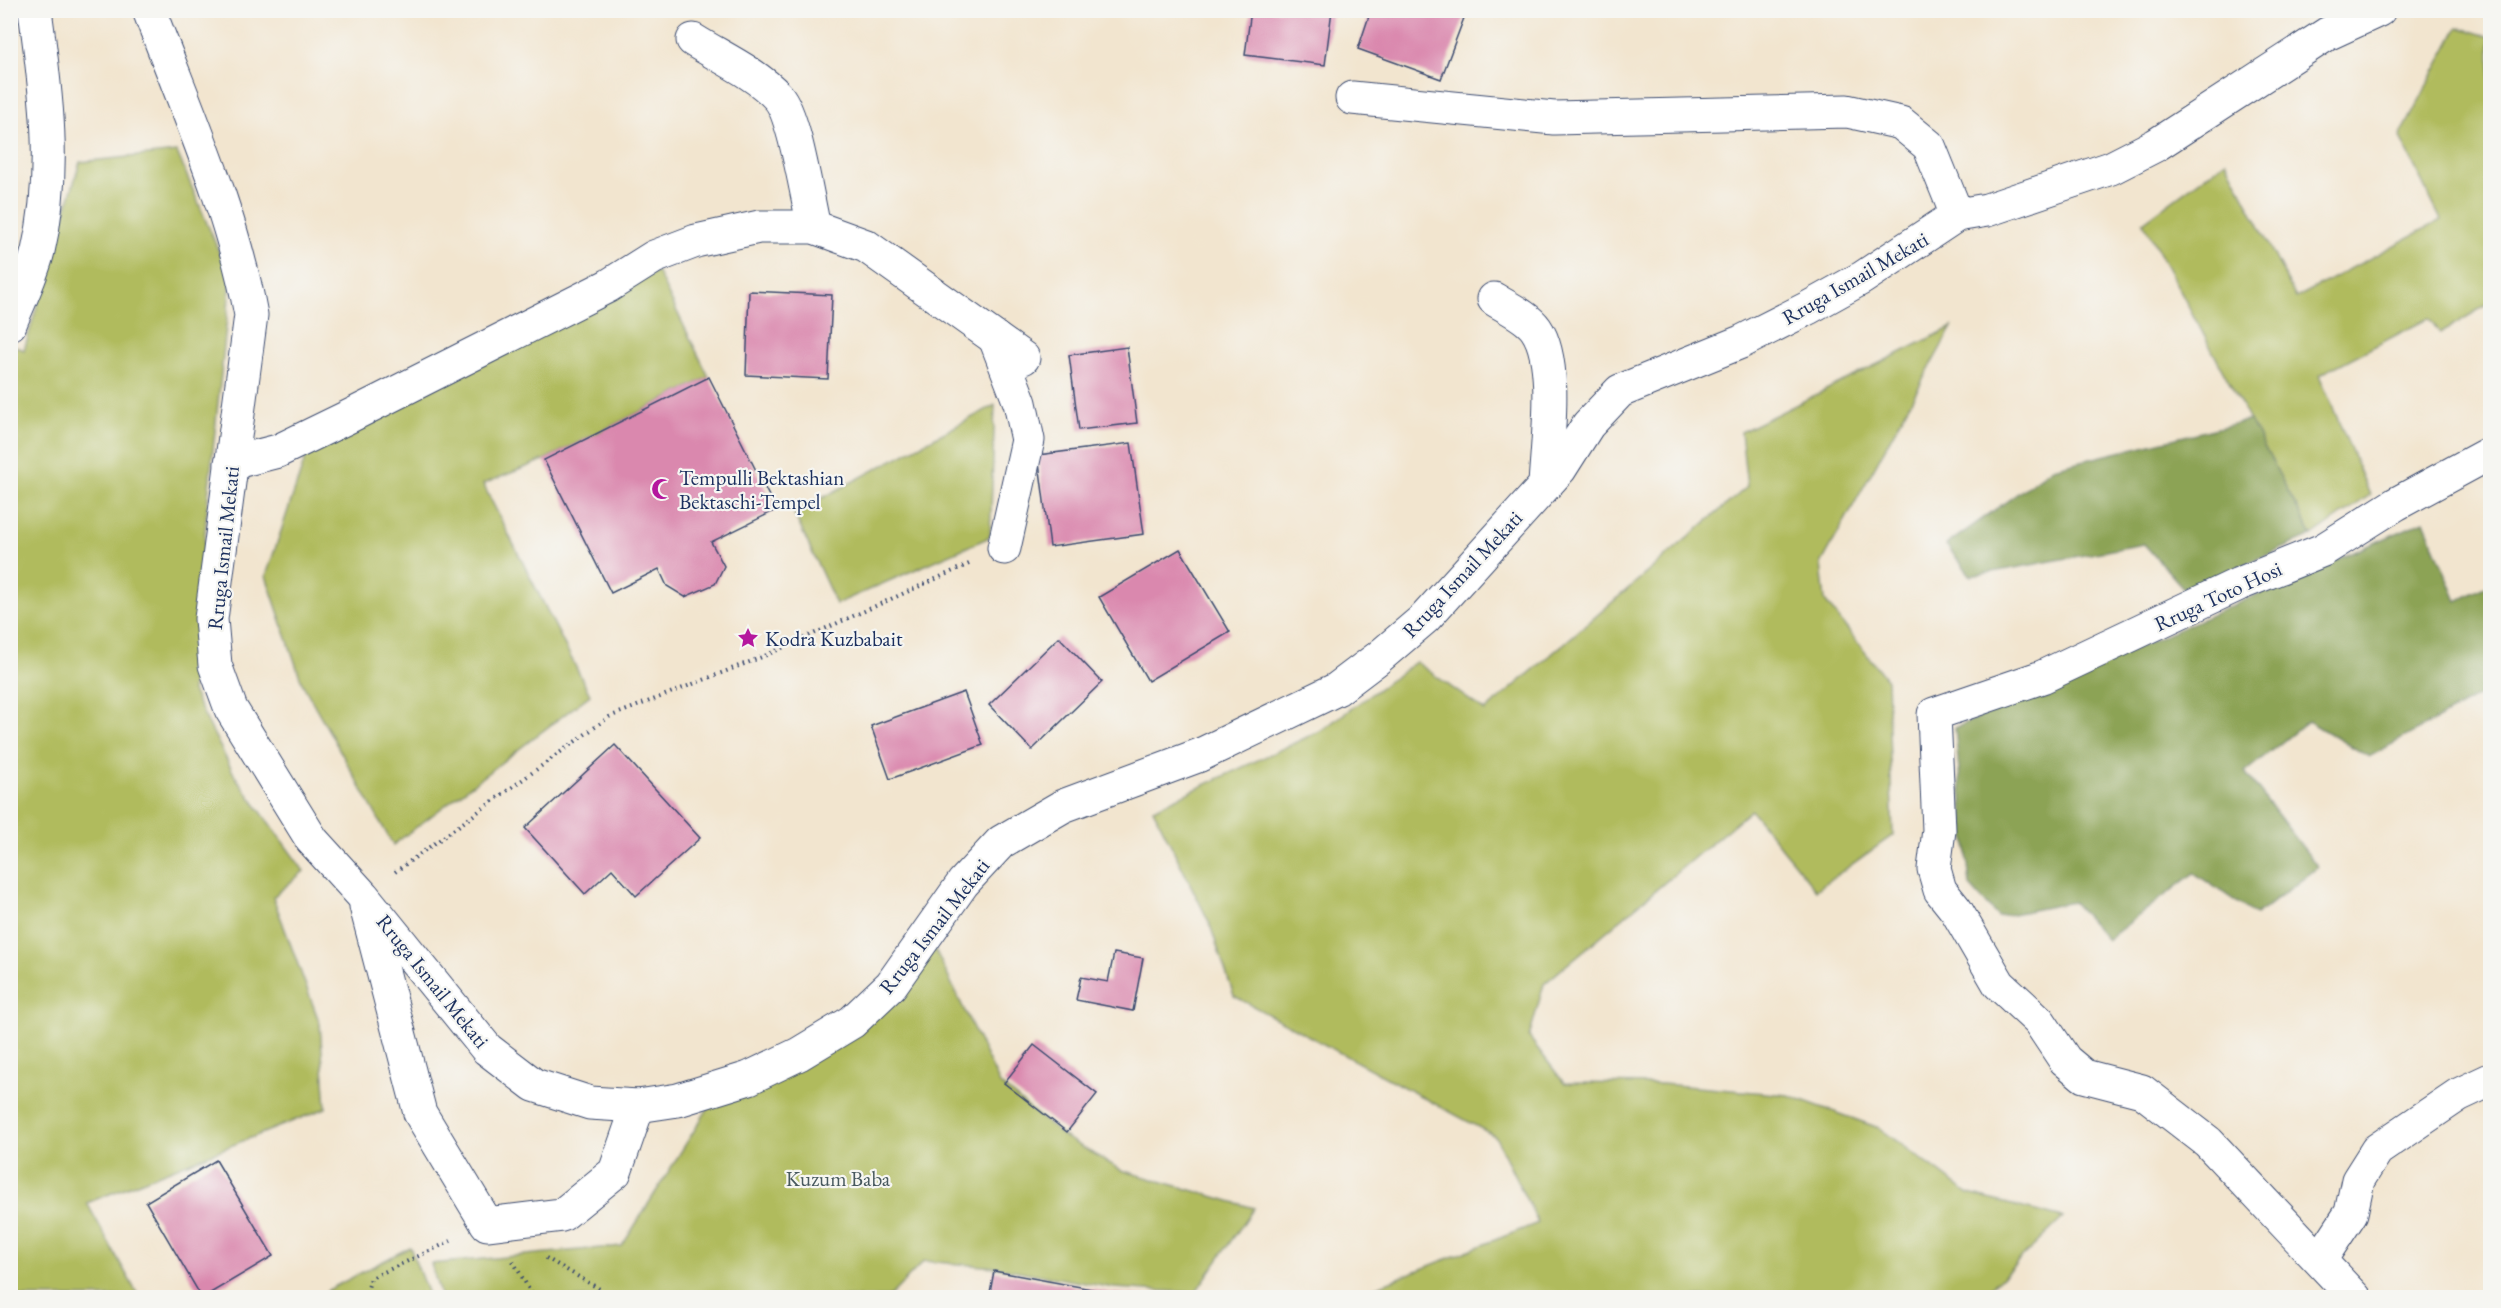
<svg xmlns="http://www.w3.org/2000/svg" width="2501" height="1308" font-family="'EB Garamond',serif">
  <style>
    .green { fill: #b0bb5d; stroke: #66755e; stroke-width: 1.5 }
    .forest { fill: #8ca354; stroke: #546959; stroke-width: 1.5 }
    .building { fill: #da88ae }
    .lines { fill: none; stroke-linecap: round; stroke-linejoin: round }
    .minor-casing { stroke: #3b4a6f; stroke-width: 35 }
    .path { stroke: #3b4a6f; stroke-width: 4; stroke-dasharray: 1.5 4.5; stroke-linecap: butt }
    .minor { stroke: #fff; stroke-width: 33 }
    .labels { text-anchor: middle; dominant-baseline: central; stroke-width: 4.5; stroke-linejoin: round; paint-order: stroke }
    .street-label { font-size: 21px; fill: #1b2f5e; stroke: #f6f6f2 }
    .poi-label { font-size: 21px; fill: #1b2f5e; stroke: #f6f6f2; text-anchor: start }
    .park-label { font-size: 21px; fill: #48595e; stroke: #f6f6f2 }
  </style>
  <rect width="100%" height="100%" fill="#f6f6f2"/>
  <filter id="ink" filterUnits="userSpaceOnUse"><feTurbulence type="fractalNoise" baseFrequency=".0167" numOctaves="2"/><feDisplacementMap in="SourceGraphic" scale="12" xChannelSelector="R" yChannelSelector="G"/><feConvolveMatrix kernelMatrix="1 2 1 2 8 2 1 2 1" color-interpolation-filters="sRGB"/></filter>
  <filter id="wash" filterUnits="userSpaceOnUse"><feTurbulence type="fractalNoise" baseFrequency=".008" numOctaves="4" result="noise"/><feDisplacementMap in="SourceGraphic" scale="24" xChannelSelector="R" yChannelSelector="G"/><feGaussianBlur stdDeviation="1.35" result="paint"/><feColorMatrix in="noise" values="0 0 0 0 0 0 0 0 0 0 0 0 0 0 0 0 0 1.4 0 .05"/><feComposite in="paint" operator="in"/></filter>
  <g filter="url(#wash)">
    <rect width="100%" height="100%" fill="#f2e5cf"/>
    <!-- green -->
    <g class="green">
      <path d="M2458,27l32,10v266l-50,30 -11,-15 -110,57 51,120 -58,41 -169,-314 83,-61 70,137 145,-78 -41,-83z"/>
      <path d="M177,152l54,128 -23,217 -16,194 43,85 69,95 -31,26 47,127 6,84 -239,95 52,94h-128l-1,-953 14,6 56,-188z"/>
      <path d="M657,271l52,106 -165,83 -61,24 107,211 -197,150 -91,-162 -36,-107 41,-123z"/>
      <path d="M1952,327l-131,237 4,37 62,79 6,155 -77,55 -65,-80 -207,174 -15,53 35,46 98,1 126,11 91,33 90,66 94,24 -82,79h-631l188,-74 -43,-87 -261,-140 -25,-74 -56,-113 167,-78 96,-69 69,49 262,-224 -6,-55z"/>
      <path d="M995,405l-5,132 -154,67 -42,-91z"/>
      <path d="M931,941l69,143 63,52 58,34 133,38 -59,85 -81,-5 -119,-21 -71,-6 -35,36 -448,1 -10,-34 191,-18 88,-141 90,-42z"/>
      <path d="M410,1247l19,50h-105l4,-7z"/>
    </g>
    <!-- forest -->
    <g class="forest">
      <path d="M2250,420l62,116 -127,54 -41,-46 -173,32 -25,-31 107,-77z"/>
      <path d="M2424,521l33,80 33,-17v106l-121,67 -61,-36 -63,51 73,95 -62,48 -62,-42 -87,67 -34,-38 -75,15 -28,-31 -15,-158z"/>
    </g>
    <g id="blocks">
      <!-- building -->
      <g class="building">
        <path d="M1251,10h81l-7,55 -80,-10z"/>
        <path d="M1371,10h72l21,8 -23,61 -83,-30z"/>
        <path d="M749,291l83,4 -4,84 -82,-4z"/>
        <path d="M1127,347l10,76 -58,7 -10,-75z"/>
        <path d="M709,377l67,133 -65,32 13,24 -9,18 -30,13 -18,-11 -8,-17 -48,24 -67,-133z"/>
        <path d="M1131,443l13,91 -94,13 -12,-92z"/>
        <path d="M1180,549l50,83 -82,49 -49,-84z"/>
        <path d="M1059,637l43,45 -70,68 -43,-45z"/>
        <path d="M964,692l19,53 -93,34 -19,-53z"/>
        <path d="M615,745l85,93 -64,58 -24,-27 -27,25 -60,-66z"/>
        <path d="M1114,953l29,5 -10,53 -57,-11 5,-23 27,5z"/>
        <path d="M1034,1045l63,49 -30,38 -63,-49z"/>
        <path d="M216,1160l57,96 -71,42 -56,-96z"/>
        <path d="M994,1271l119,22 56,5h-180z"/>
      </g>
    </g>
  </g>
  <g filter="url(#ink)">
    <use href="#blocks" fill-opacity="0" stroke="#3b4a6f" stroke-width="1.5"/>
    <g class="lines">
      <defs>
        <g id="minor">
          <path d="M149,10c38,101 83,200 102,305l-40,304 4,46 16,44 81,131 51,56 124,153 47,36 56,18 48,3 40,-6 71,-22 50,-24 53,-32 39,-37 72,-102 38,-41 62,-36 137,-51 137,-66 41,-31 47,-40 135,-149 28,-44 32,-34 121,-49 67,-34 54,-30 95,-63 30,-5 124,-42 45,-23 171,-111 52,-24"/>
          <path d="M693,40c27,17 63,33 85,57 17,19 29,101 36,130"/>
          <path d="M1352,98l202,20 293,-7 54,12 28,23 28,69"/>
          <path d="M1494,299c12,8 33,17 42,30 23,33 11,115 9,156"/>
          <path d="M10,324c9,-23 22,-48 28,-73 19,-80 8,-160 -3,-241"/>
          <path d="M995,338l25,65 8,37 -24,108"/>
          <path d="M231,463l47,-12 72,-35 258,-130 46,-29 42,-16 63,-14h55l52,19 157,112"/>
          <path d="M366,906l54,207 67,111 75,-9 53,-43 23,-66"/>
          <path d="M2320,1260l31,-47 7,-33 19,-30 81,-55 32,-15"/>
          <path d="M2355,1298l-147,-156 -66,-51 -58,-15 -19,-16 -26,-39 -40,-37 -43,-74 -16,-20 -6,-21 5,-39 -5,-116 108,-37 197,-93 84,-34 73,-46 94,-51"/>
        </g>
      </defs>
      <!-- minor casing -->
      <use href="#minor" class="minor-casing"/>
      <!-- path -->
      <g class="path">
        <path d="M395,872l214,-155 153,-60 207,-93"/>
        <path d="M546,1258l69,40"/>
        <path d="M513,1261l21,37"/>
        <path d="M365,1298l6,-20 80,-37"/>
      </g>
      <!-- minor -->
      <use href="#minor" class="minor"/>
    </g>
  </g>
  <!-- icons -->
  <defs>
    <symbol id="mosque-bare" viewBox="-9 -9 18 18"><path d="M3.5-4.9A6 6 0 1 0 3.5 4.9A5 5 0 1 1 3.5-4.9Z" fill="#b5179e" stroke="#f6f6f2" stroke-width="2.5" paint-order="stroke"/></symbol>
    <symbol id="sight-bare" viewBox="-9 -9 18 18"><path d="M0-6L1.8-2.2L6-1.7L2.9 1.2L3.7 5.4L0 3.3L-3.7 5.4L-2.9 1.2L-6-1.7L-1.8-2.2Z" fill="#b5179e" stroke="#f6f6f2" stroke-width="2.5" paint-order="stroke"/></symbol>
  </defs>
  <g fill-rule="evenodd">
    <use href="#mosque-bare" x="647" y="474" width="30" height="30"/>
    <use href="#sight-bare" x="733" y="623" width="30" height="30"/>
  </g>
  <g class="labels">
    <!-- street labels -->
    <g class="street-label">
      <text transform="translate(1855 278) rotate(-30)">Rruga Ismail Mekati</text>
      <text transform="translate(223 548) rotate(-84)">Rruga Ismail Mekati</text>
      <text transform="translate(1462 574) rotate(-47)">Rruga Ismail Mekati</text>
      <text transform="translate(2218 596) rotate(-25)">Rruga Toto Hosi</text>
      <text transform="translate(934 926) rotate(-52)">Rruga Ismail Mekati</text>
      <text transform="translate(433 981) rotate(51)">Rruga Ismail Mekati</text>
    </g>
    <!-- poi labels -->
    <g class="poi-label">
      <text x="679" y="477">Tempulli Bektashian<tspan x="679" dy="24">Bektaschi-Tempel</tspan></text>
      <text x="765" y="638">Kodra Kuzbabait</text>
    </g>
    <!-- park labels -->
    <g class="park-label">
      <text x="838" y="1178">Kuzum Baba</text>
    </g>
  </g>
  <!-- margin -->
  <rect width="2501" height="1308" fill="none" stroke="#f6f6f2" stroke-width="36"/>
</svg>
